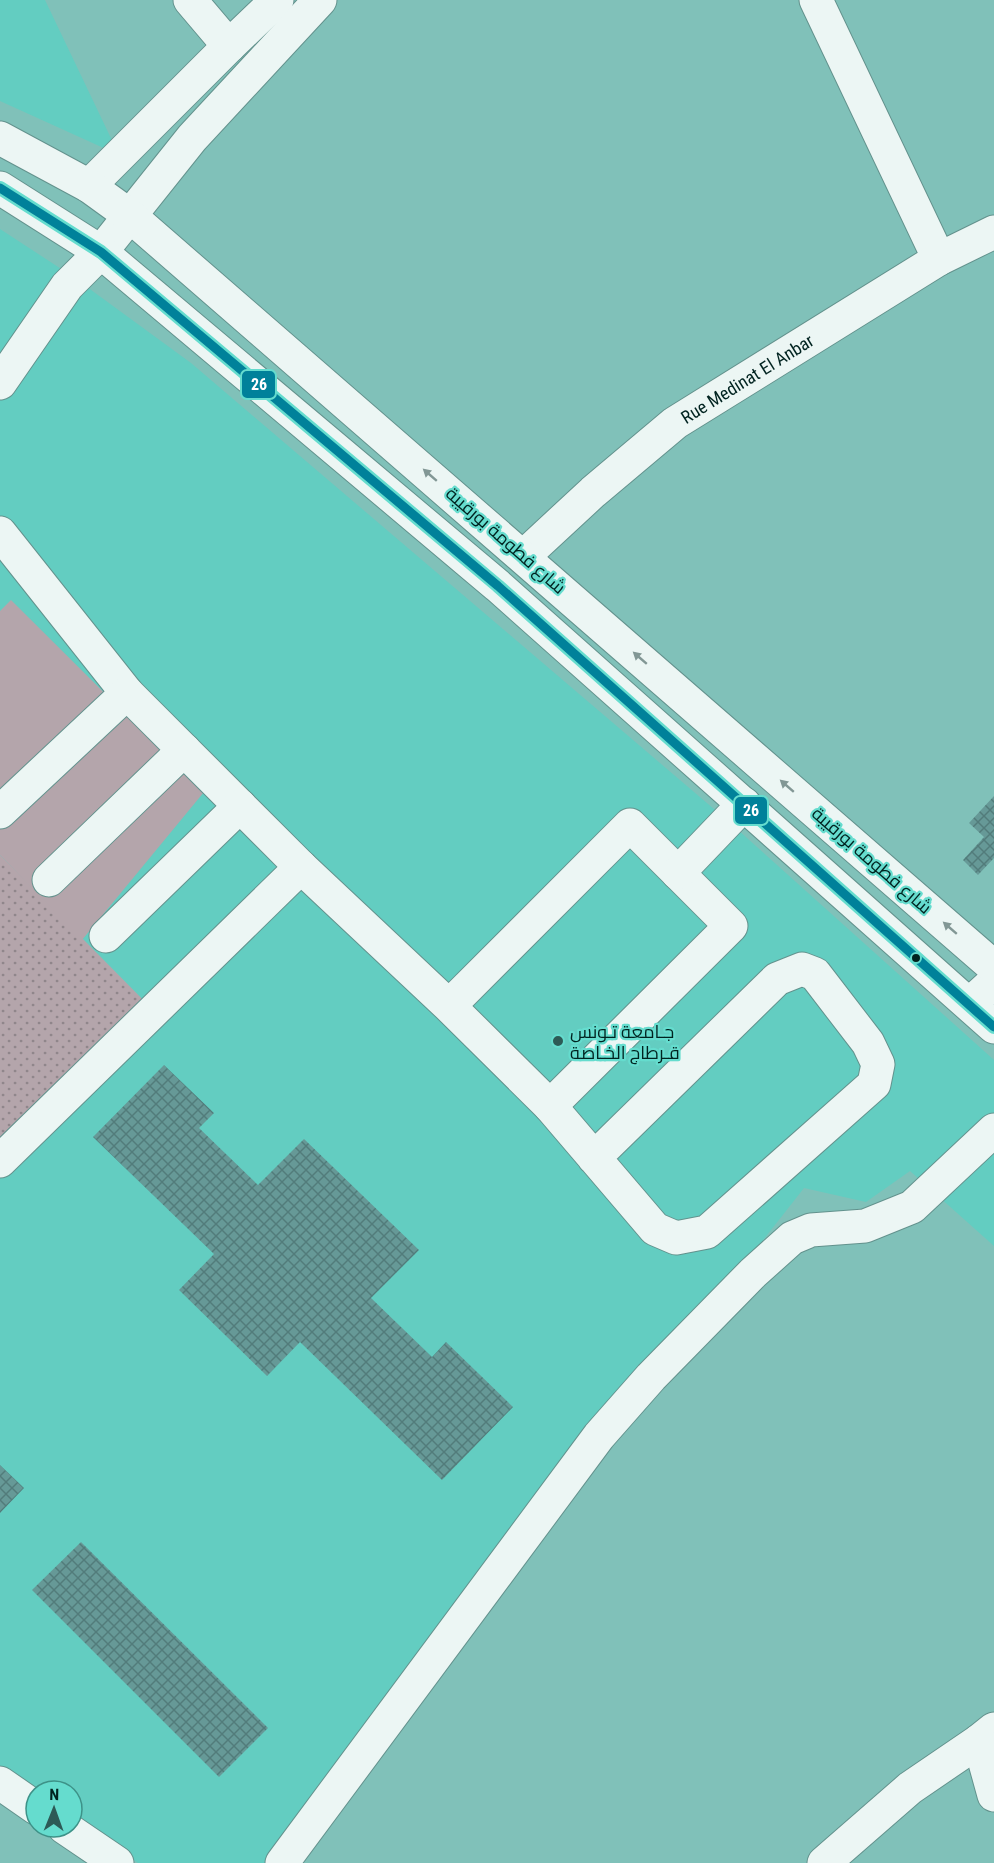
<svg xmlns="http://www.w3.org/2000/svg" width="994" height="1863" font-family="'Roboto Condensed',Cairo,sans-serif">
  <style>
    .built { fill: #63cdc1 }
    .grass { fill: url(#grass-dots) }
    .park { fill: #b4a5ab }
    .building { fill: url(#building-cross-hatch) }
    .lines { fill: none; stroke-linecap: round; stroke-linejoin: round }
    .minor-casing { stroke: #63928d; stroke-width: 35 }
    .major-casing { stroke: #63928d; stroke-width: 35 }
    .minor { stroke: #ecf6f4; stroke-width: 33 }
    .major { stroke: #ecf6f4; stroke-width: 33 }
    .bus-1-casing { stroke: #65dcce; stroke-width: 14 }
    .bus-1 { stroke: #00819a; stroke-width: 9 }
    .oneway { fill: #829795 }
    .bus-dot { fill: #002320; stroke: #65dcce; stroke-width: 2 }
    .poi-dot { fill: #2d5a56; stroke: #65dcce; stroke-width: 2 }
    .labels { text-anchor: middle; dominant-baseline: central; stroke-width: 4.5; stroke-linejoin: round; paint-order: stroke }
    .street-label { font-size: 18px; fill: #002320; stroke: #65dcce }
    .poi-label { font-size: 18px; fill: #002320; stroke: #65dcce; text-anchor: start }
    .line-badge { stroke: #65dcce; stroke-width: 2 }
    .badge-label { font-size: 16px; text-anchor: middle; font-weight: bold; fill: #fff }
  </style>
  <defs>
    <pattern id="grass-dots" width="8" height="8" patternUnits="userSpaceOnUse" patternTransform="scale(1.5)"><rect width="8" height="8" fill="#b4a5ab"/><path d="M2 2h.1M6 6h.1" fill="none" stroke="#90868b" stroke-width="1.8" stroke-linecap="round"/></pattern>
    <pattern id="building-cross-hatch" width="8" height="8" patternUnits="userSpaceOnUse" patternTransform="scale(1.5)"><rect width="8" height="8" fill="#669997"/><path d="M0 0l8 8M0 8l8-8" fill="none" stroke="#527c7b"/></pattern>
  </defs>
  <rect width="100%" height="100%" fill="#80c1b9"/>
  <!-- built -->
  <g class="built">
    <path d="M0,0h45l74,155 -119,-54z"/>
    <path d="M0,229l72,47 119,87 537,458 266,239v186l-84,-75 -44,31 -62,-14 -239,304 -278,371h-149l-66,-46v-26h-36l-36,-25v-608l82,-218 -82,-85z"/>
  </g>
  <!-- grass -->
  <path class="grass" d="M0,855l166,168 -166,135z"/>
  <!-- park -->
  <path class="park" d="M11,600l193,192 -122,148 -82,-85v-244z"/>
  <!-- building -->
  <g class="building">
    <path d="M994,796v62l-16,17 -15,-15 21,-23 -15,-14z"/>
    <path d="M164,1065l50,48 -15,15 59,57 46,-46 115,111 -48,48 61,59 14,-15 67,65 -71,73 -142,-138 -33,34 -88,-86 35,-36 -121,-117z"/>
    <path d="M0,1465l24,23 -24,25z"/>
    <path d="M81,1542l187,186 -49,49 -187,-187z"/>
  </g>
  <g class="lines">
    <defs>
      <g id="minor">
        <path d="M190,0l39,46 48,-46"/>
        <path d="M816,0l123,259"/>
        <path d="M89,186l140,-140"/>
        <path d="M0,383l67,-97 34,-34 91,-114 128,-138"/>
        <path d="M0,533l127,160 174,174 148,139 101,100 181,-180 -101,-101 -181,181"/>
        <path id="s1" d="M524,556l69,-64 82,-69 264,-164 55,-27"/>
        <path d="M0,812l127,-119"/>
        <path d="M678,873l66,-69"/>
        <path d="M49,880l135,-130"/>
        <path d="M106,936l134,-130"/>
        <path d="M970,1004l24,-22"/>
        <path d="M550,1106l105,123 21,9 31,-6 167,-148 4,-20 -10,-21 -53,-69 -13,-5 -25,10 -183,179"/>
        <path d="M0,1161l301,-294"/>
        <path d="M994,1729l-15,12 15,54"/>
        <path d="M0,1783l36,25"/>
        <path d="M64,1827l53,36"/>
        <path d="M282,1863l317,-427 52,-59 102,-104 39,-35 19,-8 54,-4 47,-19 82,-77"/>
        <path d="M824,1863l86,-75 69,-47"/>
      </g>
      <g id="major">
        <path d="M0,138l89,48 40,29 865,752"/>
        <path d="M0,188l101,64 397,334 496,441"/>
      </g>
    </defs>
    <!-- minor casing -->
    <use href="#minor" class="minor-casing"/>
    <!-- major casing -->
    <use href="#major" class="major-casing"/>
    <!-- minor -->
    <use href="#minor" class="minor"/>
    <!-- major -->
    <use href="#major" class="major"/>
    <defs>
      <path id="bus-1" d="M0,188l101,64 397,334 496,441"/>
    </defs>
    <!-- bus-1 casing -->
    <use href="#bus-1" class="bus-1-casing"/>
    <!-- bus-1 -->
    <use href="#bus-1" class="bus-1"/>
  </g>
  <!-- one-way arrows -->
  <defs><path id="oneway-solid" d="M-6-.8H1V-3.2L6.5 0L1 3.2V.8H-6Z" transform="scale(1.5)"/></defs>
  <g class="oneway">
    <use href="#oneway-solid" transform="translate(430 475) rotate(-139)"/>
    <use href="#oneway-solid" transform="translate(640 658) rotate(-139)"/>
    <use href="#oneway-solid" transform="translate(787 786) rotate(-139)"/>
    <use href="#oneway-solid" transform="translate(950 928) rotate(-139)"/>
  </g>
  <!-- markers -->
  <circle class="bus-dot" cx="916" cy="958" r="5"/>
  <circle class="poi-dot" cx="558" cy="1041" r="6"/>
  <g class="labels">
    <!-- street labels -->
    <g class="street-label">
      <text stroke="none"><textPath href="#s1" startOffset="286">Rue Medinat El Anbar</textPath></text>
      <text transform="translate(506 540) rotate(41)">شارع فطومة بورقيبة</text>
      <text transform="translate(872 860) rotate(41)">شارع فطومة بورقيبة</text>
    </g>
    <!-- poi labels -->
    <g class="poi-label">
      <text x="570" y="1031">جـامعة تـونس<tspan x="570" dy="21">قـرطاج الخـاصة</tspan></text>
    </g>
  </g>
  <g class="line-badge">
    <rect x="241" y="370" width="35" height="29" rx="6" fill="#00819a"/>
    <rect x="734" y="796" width="34" height="29" rx="6" fill="#00819a"/>
  </g>
  <g class="badge-label">
    <text x="259" y="390">26</text>
    <text x="751" y="816">26</text>
  </g>
  <!-- north arrow -->
  <g transform="translate(54 1809) rotate(1)"><circle r="28" fill="#65dcce" stroke="#3d9288" stroke-width="1.5"/>
  <path d="M0-4.5L10 22L0 15L-10 22Z" fill="#2d5a56"/>
  <text y="-9" font-size="16" font-weight="bold" text-anchor="middle" fill="#002320">N</text>
  </g>
</svg>
